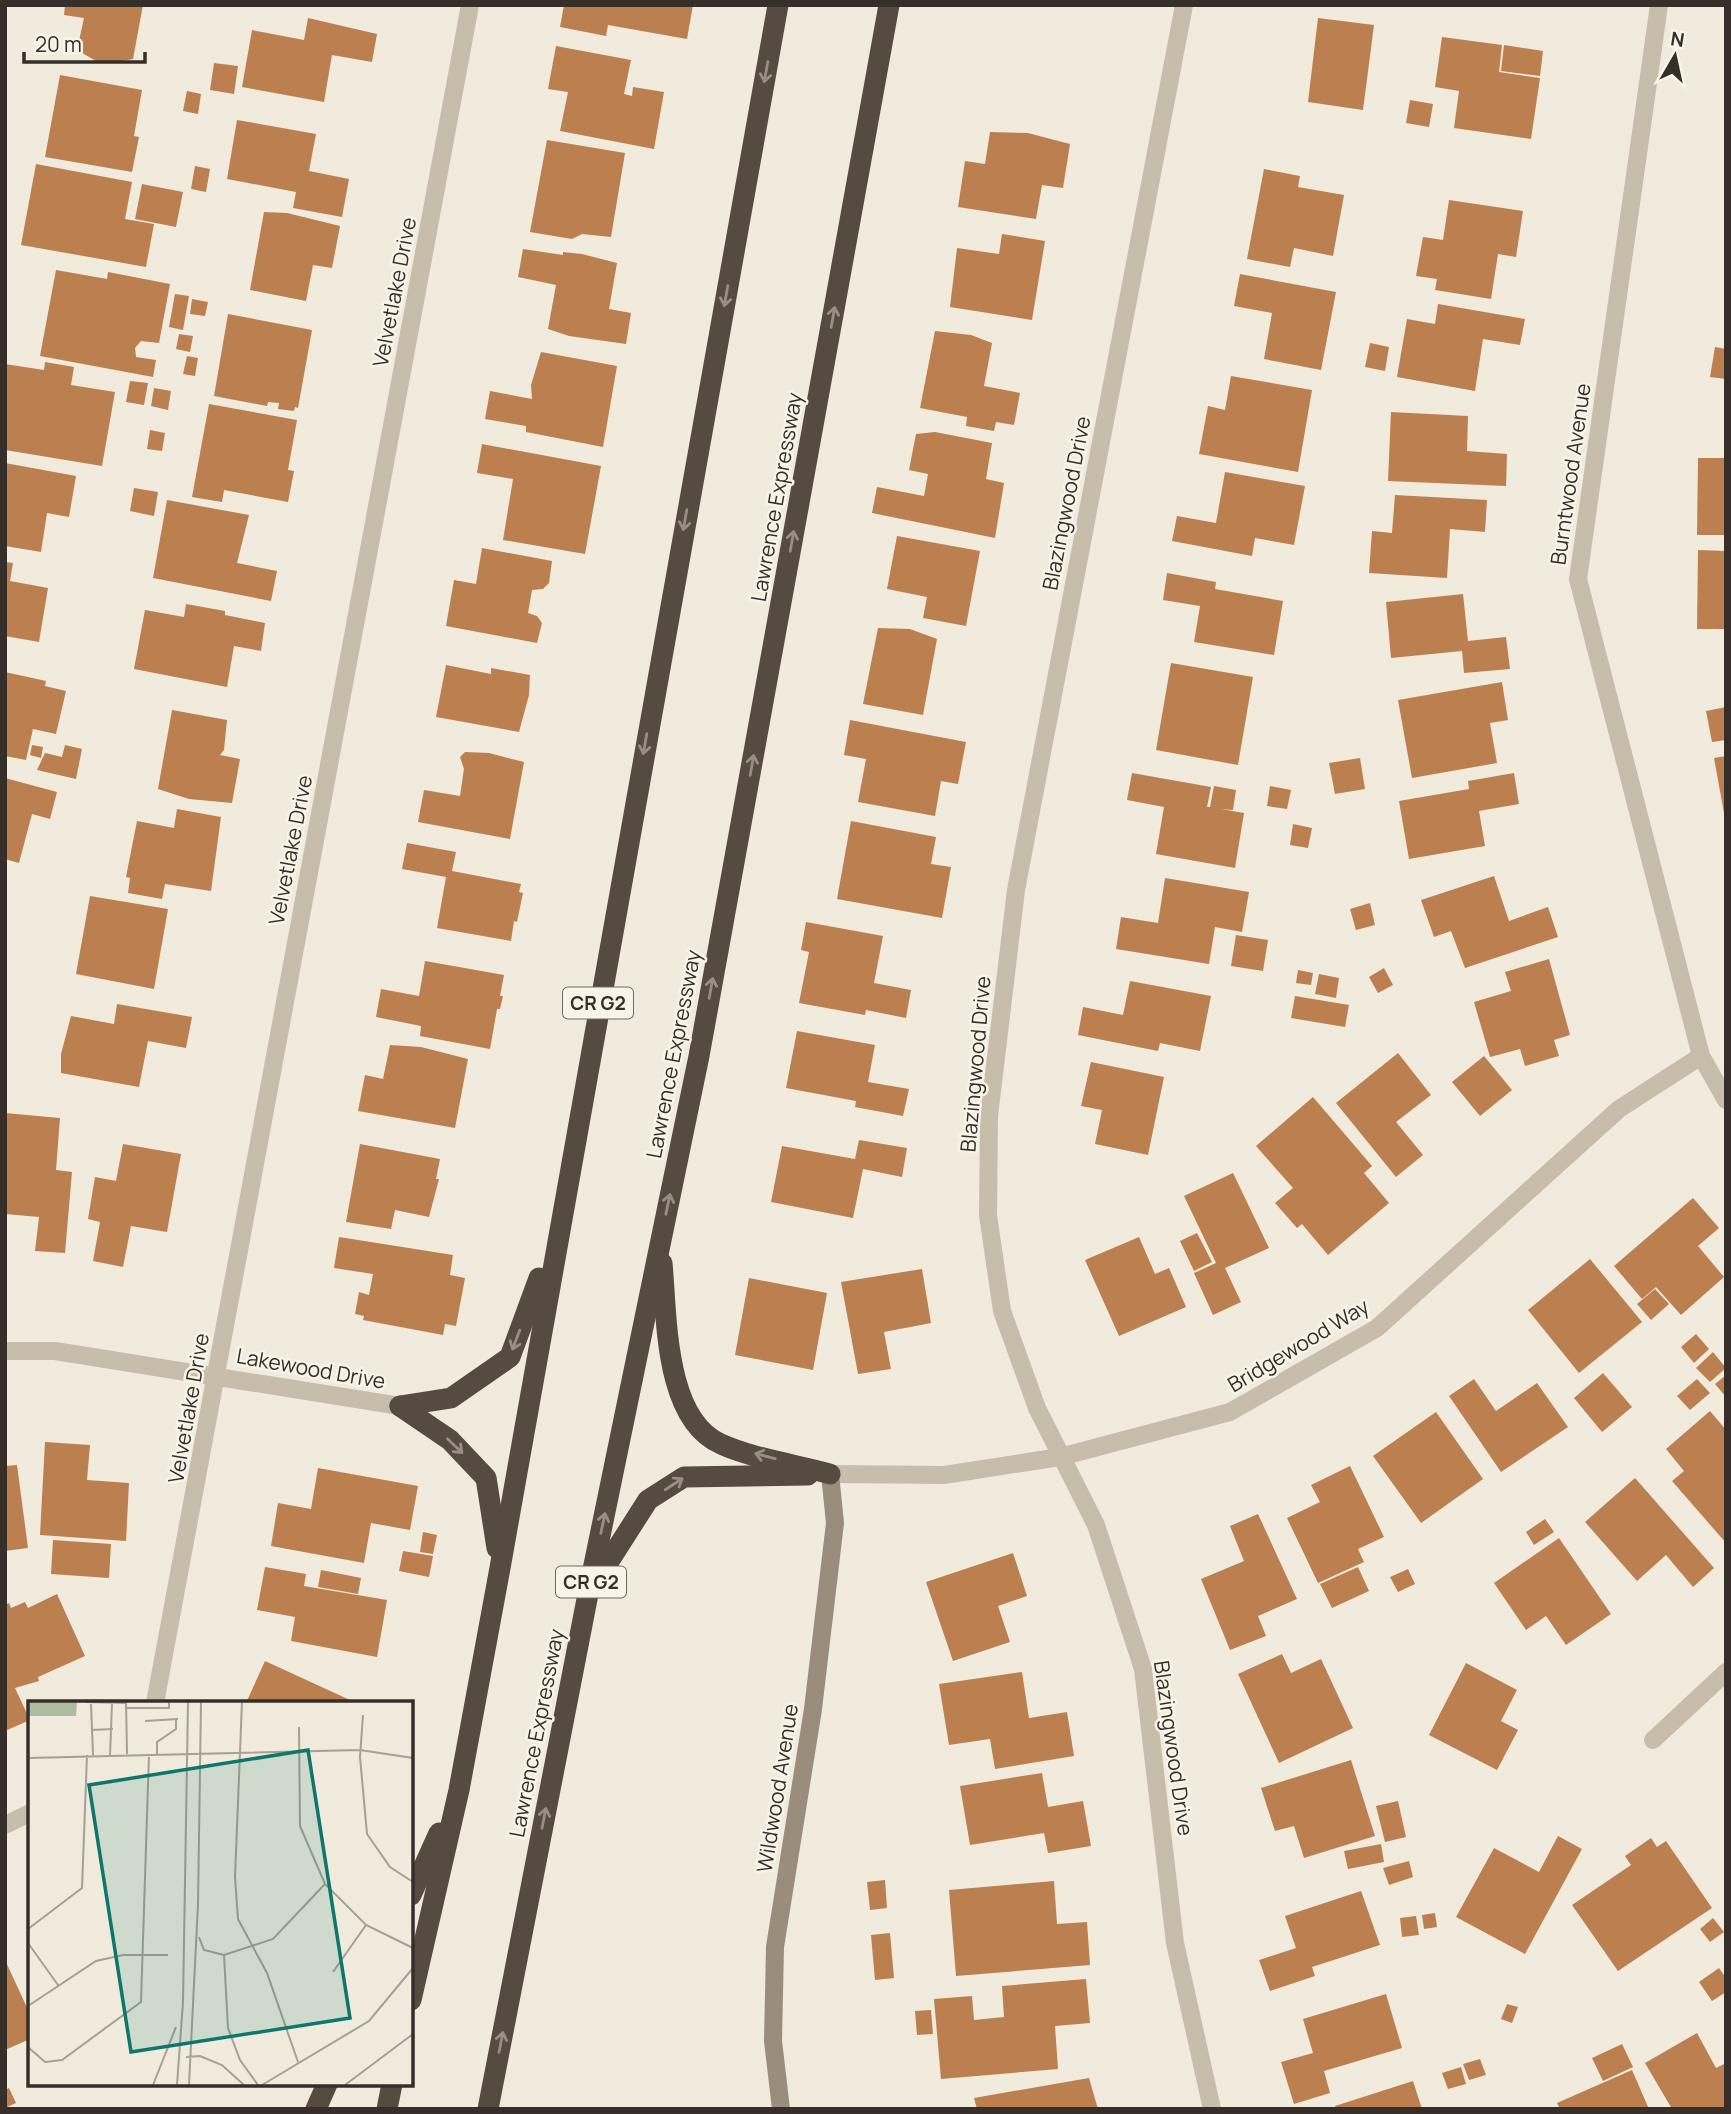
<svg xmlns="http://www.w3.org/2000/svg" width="1731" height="2114" font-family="Manrope,sans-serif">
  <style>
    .building { fill: #bc7f50 }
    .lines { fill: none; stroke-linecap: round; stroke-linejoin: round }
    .street { stroke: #c7bdaa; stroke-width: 18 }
    .secondary { stroke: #9b8d7c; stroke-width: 18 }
    .highway { stroke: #564b41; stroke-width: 21 }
    .oneway { stroke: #978f84 }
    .labels { text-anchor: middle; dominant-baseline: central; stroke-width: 5; stroke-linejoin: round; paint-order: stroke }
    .shield { fill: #f8f4e9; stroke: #706a63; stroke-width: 2 }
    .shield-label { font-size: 19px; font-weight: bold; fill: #362f29 }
    .street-label { font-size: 21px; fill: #362f29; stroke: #f8f4e9 }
    .inset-road { fill: none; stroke: #a6a095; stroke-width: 2 }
    .view { fill: #0f766e; fill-opacity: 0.15; stroke: #0f766e; stroke-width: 3.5 }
    .inset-edge { fill: none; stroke: #362f29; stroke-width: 3.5 }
  </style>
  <rect width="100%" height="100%" fill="#f0ebdd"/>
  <!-- building -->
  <g class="building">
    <path d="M65,5h78l-10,54 -21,4 -16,-2 -19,-11 7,-32 -20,-3z"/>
    <path d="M564,5h129l-6,34 -79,-14 -2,11 -46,-9z"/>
    <path d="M308,18l69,16 -5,28 -40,-7 -8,47 -82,-15 10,-57 52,10z"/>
    <path d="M1318,18l56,7 -11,85 -55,-8z"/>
    <path d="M1442,37l60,8 -3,27 41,6 -9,61 -77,-11 5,-37 -24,-4z"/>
    <path d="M1504,45l39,6 -3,25 -39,-5z"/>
    <path d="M556,46l75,14 -7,34 8,2 1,-9 31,5 -10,57 -94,-18 8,-39 -20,-3z"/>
    <path d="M214,63l24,3 -4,28 -24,-4z"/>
    <path d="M60,75l82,15 -8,46 5,1 -7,35 -87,-15z"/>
    <path d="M187,91l14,3 -3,20 -15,-3z"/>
    <path d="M1410,100l23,4 -4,23 -23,-4z"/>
    <path d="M237,120l79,14 -7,37 40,8 -7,38 -49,-9 3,-16 -69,-13z"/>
    <path d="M990,132l38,1 42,11 -7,44 -21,-3 -6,34 -78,-12 7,-46 20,3z"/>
    <path d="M547,140l78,13 -14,84 -29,-3 -10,5 -42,-7z"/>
    <path d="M36,164l96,18 -7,37 29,5 -8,43 -125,-22z"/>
    <path d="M195,166l15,3 -4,23 -15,-3z"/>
    <path d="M1264,169l36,7 -2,11 46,8 -11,61 -39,-8 -4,19 -43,-8z"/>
    <path d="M142,184l41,8 -7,35 -41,-8z"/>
    <path d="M1449,200l74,11 -7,46 -18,-3 -7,45 -56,-9 2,-11 -21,-3 7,-39 20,3z"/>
    <path d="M264,212l23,1 53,13 -8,42 -19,-3 -7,36 -56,-11z"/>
    <path d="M1002,234l43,7 -13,79 -82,-13 7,-59 42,6z"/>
    <path d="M523,249l40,6v-3l19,2 35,9 -8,46 22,4 -5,31 -57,-8 -21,-7 8,-44 -38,-8z"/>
    <path d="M56,270l51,9 1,-7 62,12 -11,59 -18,-2 -6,7 1,9 20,3 -3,17 -113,-21z"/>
    <path d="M1240,274l96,18 -15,78 -57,-11 8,-46 -38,-7z"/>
    <path d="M175,294l14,2 -6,34 -14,-3z"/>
    <path d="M192,299l16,3 -3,14 -15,-2z"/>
    <path d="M1438,304l87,15 -5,26 -37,-6 -8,52 -78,-14 10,-58 28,5z"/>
    <path d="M228,314l84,16 -14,78 -3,-1 -1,4 -16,-2 1,-6 -11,-1 -1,4 -53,-10z"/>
    <path d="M935,331l36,4 21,8 -8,43 36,7 -6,32 -18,-3 -2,9 -28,-5 1,-9 -47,-9z"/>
    <path d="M179,334l14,2 -3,16 -14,-3z"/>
    <path d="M1370,343l19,4 -4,24 -20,-4z"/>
    <path d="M1715,347l11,2v30l-16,-2z"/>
    <path d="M541,352l76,14 -14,81 -77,-15v-6l-41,-7 5,-28 42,8 -1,-14z"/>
    <path d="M187,356l11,2 -3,18 -12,-2z"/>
    <path d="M45,362l29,5 -3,18 44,7 -13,74 -97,-16v-86l39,6z"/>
    <path d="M1231,376l81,14 -14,82 -99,-18 9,-48 17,4z"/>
    <path d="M130,381l18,2 -4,22 -18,-3z"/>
    <path d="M154,388l17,3 -3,19 -17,-4z"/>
    <path d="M209,404l88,16 -9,50 6,1 -6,31 -64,-12 -2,12 -30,-5z"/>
    <path d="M1391,412l77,4 -1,35 40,3 -1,32 -118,-5z"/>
    <path d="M150,430l15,3 -3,18 -15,-2z"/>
    <path d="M935,432l57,11 -6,36 18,4 -9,55 -123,-25 5,-26 47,9 4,-22 -19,-4 7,-36z"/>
    <path d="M482,444l119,22 -16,88 -82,-14 10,-61 -36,-6z"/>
    <path d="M1698,458h28v77h-29z"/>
    <path d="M5,463l71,13 -7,41 -22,-4 -6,39 -36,-6z"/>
    <path d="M1225,472l80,14 -11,59 -39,-7 -3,18 -80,-15 5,-25 39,7z"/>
    <path d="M134,488l24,4 -4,24 -24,-5z"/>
    <path d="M1395,495l92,5 -2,32 -35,-3 -3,49 -78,-5 3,-42 20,2z"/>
    <path d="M167,500l82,15 -12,48 40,8 -6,30 -118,-23z"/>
    <path d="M897,536l83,15 -14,75 -43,-8 4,-21 -40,-8z"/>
    <path d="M482,548l70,13 -3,22 -6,6 -11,1 -4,23 9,3 5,7 -5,20 -91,-17 8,-46 22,4z"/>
    <path d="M1698,550l28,1v78h-29z"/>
    <path d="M5,562l8,1 -3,18 38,7 -9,54 -34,-6z"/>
    <path d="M1167,573l49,9 -1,7 68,12 -9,54 -80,-13 6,-36 -37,-6z"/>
    <path d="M1463,594l5,47 38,-4 4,32 -46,4 -2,-22 -71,7 -5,-56z"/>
    <path d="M186,604l39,7v4l40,8 -4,28 -27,-5 -7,41 -93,-18 11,-59 39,7z"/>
    <path d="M878,628l32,1 27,10 -14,76 -60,-11z"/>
    <path d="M1171,663l82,14 -15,88 -82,-15z"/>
    <path d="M446,665l45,9v-6l39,7 -1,20 -10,37 -83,-15z"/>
    <path d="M5,672l41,9 -1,5 21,5 -10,43 -23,-5 -7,31 -21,-4z"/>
    <path d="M1502,682l6,38 -18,3 7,40 -85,15 -14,-78z"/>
    <path d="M1726,707v33l-14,2 -6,-31z"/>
    <path d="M172,710l55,10 -3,30 -4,5 20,4 -8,44 -43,-4 -31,-10z"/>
    <path d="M850,720l116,22 -8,42 -17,-3 -6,35 -77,-14 8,-43 -22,-4z"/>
    <path d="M32,745l11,2 -2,11 -11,-3z"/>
    <path d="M65,745l17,4 -6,30 -39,-9 8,-17 17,4z"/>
    <path d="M465,752l24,1 35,9 -14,77 -92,-17 6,-32 36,6 4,-27 -4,-12z"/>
    <path d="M1726,756v56l-2,1 -10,-55z"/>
    <path d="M1360,758l5,31 -30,5 -6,-31z"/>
    <path d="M1132,773l79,14 -4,20h3l4,-21 22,4 -3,20 -12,-1 23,4 -9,55 -79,-14 8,-47 -37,-7z"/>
    <path d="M1514,773l5,31 -40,7 6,35 -76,13 -10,-58 70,-12 -1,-8z"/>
    <path d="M5,778l52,14 -7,27 -18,-5 -13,49 -14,-4z"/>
    <path d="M1270,786l21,4 -4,19 -20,-3z"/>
    <path d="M177,809l44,8 -10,74 -46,-7 -3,15 -34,-6 2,-15 -4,-1 11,-56 37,7z"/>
    <path d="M851,821l85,16 -5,27 20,3 -9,51 -105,-19z"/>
    <path d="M1293,824l19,4 -4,20 -18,-3z"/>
    <path d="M407,843l49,9 -4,19 69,13 -2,8 4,1 -6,29 -3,-1 -3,20 -74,-13 9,-51 -44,-8z"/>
    <path d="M1494,876l15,45 39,-14 10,30 -93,31 -14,-37 -17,6 -13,-37z"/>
    <path d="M1165,878l84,14 -7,40 -27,-5 -6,37 -93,-15 5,-32 37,6z"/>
    <path d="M90,896l78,13 -14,80 -78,-15z"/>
    <path d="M1370,903l5,22 -19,5 -6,-21z"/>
    <path d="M806,922l77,14 -9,47 37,7 -5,28 -40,-8 -1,5 -66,-12 10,-51 -8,-2z"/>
    <path d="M1236,935l32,5 -5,31 -32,-5z"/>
    <path d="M1549,959l21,76 -16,5 5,16 -34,10 -5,-17 -30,8 -16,-55 37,-11 -6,-19z"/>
    <path d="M425,961l79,14 -4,21h3l-3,13h-3l-7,40 -70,-13 1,-10 -45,-9 5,-28 38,7z"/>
    <path d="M1384,968l9,17 -15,8 -9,-16z"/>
    <path d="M1298,970l15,3 -2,12 -15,-2z"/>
    <path d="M1319,974l20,4 -3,20 -21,-4z"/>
    <path d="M1130,981l81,15 -11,55 -40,-8 -2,8 -80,-16 5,-28 40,8z"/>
    <path d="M1295,996l54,9 -4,22 -54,-9z"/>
    <path d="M117,1004l75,13 -6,31 -38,-7 -9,46 -78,-14v-19l10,-38 43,8z"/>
    <path d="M797,1031l78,14 -7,37 41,7 -6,27 -48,-9 1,-6 -70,-13z"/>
    <path d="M390,1045l31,2 47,12 -13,69 -97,-17 7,-36 18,4z"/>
    <path d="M1398,1053l33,42 -35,27 27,33 -27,22 -60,-74z"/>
    <path d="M1484,1056l28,34 -32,26 -28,-34z"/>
    <path d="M1091,1062l73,15 -16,78 -53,-11 7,-34 -21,-4z"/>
    <path d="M1313,1097l59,69 -8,7 25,30 -61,52 -26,-31 -5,4 -22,-25 18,-15 -37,-42z"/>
    <path d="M5,1113l55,5 -4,52 16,2 -7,81 -30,-2 4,-34 -34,-3z"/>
    <path d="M859,1140l48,8 -5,29 -39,-8 -10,49 -82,-16 11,-56 73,13z"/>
    <path d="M123,1144l58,10 -14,78 -36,-6 -8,41 -30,-6 7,-39 -12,-3 7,-42 21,4z"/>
    <path d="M360,1144l80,15 -4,20h3l-10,38 -34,-7 -4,19 -45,-7z"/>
    <path d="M1233,1173l36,75 -44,20 16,34 -28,13 -19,-42 22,-10 -32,-67z"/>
    <path d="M1693,1198l26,30 -21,18 26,31 -43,38 -25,-28 -14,12 -28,-33z"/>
    <path d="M1197,1233l15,29 -18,9 -14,-30z"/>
    <path d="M339,1237l114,18 -3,20 15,3 -9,48 -11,-2 -2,11 -80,-15 1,-4 -9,-2 4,-22 10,3 4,-21 -39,-6z"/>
    <path d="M1139,1237l16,37 14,-6 17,39 -67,29 -34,-76z"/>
    <path d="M1590,1259l52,63 -63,51 -51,-63z"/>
    <path d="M922,1269l9,54 -47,9 7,37 -33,5 -17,-92z"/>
    <path d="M749,1278l78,15 -14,77 -78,-15z"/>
    <path d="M1655,1289l14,15 -18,16 -14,-16z"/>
    <path d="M1696,1334l13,15 -15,14 -13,-16z"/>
    <path d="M1713,1352l13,16 -16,14 -14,-14z"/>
    <path d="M1603,1373l29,34 -30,25 -28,-34z"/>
    <path d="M1726,1375v22l-11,-13z"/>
    <path d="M1474,1379l22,32 41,-28 31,44 -67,45 -52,-76z"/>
    <path d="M1697,1379l13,14 -20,17 -13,-14z"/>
    <path d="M1710,1411l16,19v113l-54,-62 12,-10 -18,-22z"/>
    <path d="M1436,1412l47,67 -62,44 -48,-67z"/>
    <path d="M45,1442l45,3 -3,35 42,3 -3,58 -86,-6z"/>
    <path d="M17,1465l11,83 -23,3v-85z"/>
    <path d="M1350,1466l34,71 -26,12 6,13 -46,21 -31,-65 33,-16 -9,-17z"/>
    <path d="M318,1468l100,18 -8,44 -39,-7 -7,40 -93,-17 7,-43 33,6z"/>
    <path d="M1635,1478l79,90 -21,19 -27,-32 -29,26 -52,-59z"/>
    <path d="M1258,1514l39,85 -39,17 8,20 -36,14 -29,-71 43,-18 -14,-35z"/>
    <path d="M1545,1519l9,13 -20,13 -8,-13z"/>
    <path d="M423,1532l14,3 -4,19 -13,-2z"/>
    <path d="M1559,1538l52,76 -45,31 -20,-29 -20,14 -32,-47z"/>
    <path d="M53,1540l58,4 -2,34 -58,-4z"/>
    <path d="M403,1551l30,5 -4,21 -30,-6z"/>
    <path d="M1013,1553l14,43 -29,10 12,36 -57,19 -27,-79z"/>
    <path d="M265,1567l41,7 -2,12 83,14 -10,57 -86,-16 4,-24 -38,-7z"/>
    <path d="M1358,1567l11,24 -37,17 -12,-24z"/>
    <path d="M1408,1569l7,15 -17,8 -8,-15z"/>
    <path d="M321,1570l40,8 -3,16 -40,-7z"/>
    <path d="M57,1594l28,62 -47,21 1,4 -24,7 15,32 -25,11v-126l4,-2 2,5 14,-6 3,6z"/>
    <path d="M1282,1654l9,19 30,-14 32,69 -74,35 -41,-89z"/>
    <path d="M265,1661l85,39 -2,3h-102z"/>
    <path d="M1466,1663l51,27 -16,31 17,9 -21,40 -68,-35z"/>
    <path d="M1022,1672l7,46 38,-6 7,44 -79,13 -5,-30 -41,6 -10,-61z"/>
    <path d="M1351,1760l24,76 -71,22 -10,-32 -19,5 -14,-43z"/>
    <path d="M1042,1773l6,34 35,-6 8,45 -43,7 -4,-20 -74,12 -10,-59z"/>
    <path d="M1398,1801l8,36 -21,5 -9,-36z"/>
    <path d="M1558,1836l24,13 -57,105 -69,-37 38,-69 45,24z"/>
    <path d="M1651,1838l6,9 9,-6 46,67 -94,63 -46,-66 59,-40 -6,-9z"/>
    <path d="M1381,1844l3,18 -36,7 -4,-18z"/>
    <path d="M1409,1861l4,16 -24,8 -6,-17z"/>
    <path d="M885,1880l2,28 -17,2 -3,-28z"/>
    <path d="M1054,1881l3,43 30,-2 3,43 -134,11 -7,-86z"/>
    <path d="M1361,1891l19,54 -68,22 3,9 -45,15 -11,-31 37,-12 -11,-32z"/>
    <path d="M1435,1913l2,14 -13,2 -2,-14z"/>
    <path d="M1416,1916l3,19 -17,2 -2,-19z"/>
    <path d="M1713,1918l11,14 -14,10 -10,-13z"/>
    <path d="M890,1933l4,45 -19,2 -4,-45z"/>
    <path d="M5,1960l25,54v25l-25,11z"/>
    <path d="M1719,1968l7,10v14l-14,9 -13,-19z"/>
    <path d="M1086,1979l4,44 -35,3 3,43 -117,10 -7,-80 38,-3 2,24 30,-3 -2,-31z"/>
    <path d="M1386,1994l16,54 -78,23 6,22 -36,11 -13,-42 32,-9 -10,-34z"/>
    <path d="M1507,2004l11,3 -6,16 -11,-4z"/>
    <path d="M931,2010l2,24 -16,1 -2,-24z"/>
    <path d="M1697,2033l19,35 10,-5v46h-54l-27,-46z"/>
    <path d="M1622,2044l11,23 -30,14 -11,-23z"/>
    <path d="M1480,2059l6,16 -17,5 -6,-16z"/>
    <path d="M1461,2067l5,17 -18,5 -6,-16z"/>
    <path d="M1632,2070l17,39h-89l-3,-6z"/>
    <path d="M1089,2078l9,31h-121l-3,-11z"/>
    <path d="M1413,2081l9,28h-86l-1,-3z"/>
    <path d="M9,2088l7,15 -11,5v-18z"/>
  </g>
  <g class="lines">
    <!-- street -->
    <g class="street">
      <path d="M1184,5l-168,885 -27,226 -1,99 14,96 35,97 59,117 47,144 32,274 37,166"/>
      <path d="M1659,5l-81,574 123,477 25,44"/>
      <path d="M5,1351h50l345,55"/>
      <path d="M830,1474l114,1 116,-18 170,-45 147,-84 242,-219 82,-53"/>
      <path d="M155,1703l315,-1698"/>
      <path d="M1653,1740l73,-68"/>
      <path d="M5,1825l25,-12"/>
    </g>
    <!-- secondary -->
    <path class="secondary" d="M781,2109l-8,-68 2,-94 38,-238 22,-186 -5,-49"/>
    <!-- highway -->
    <g class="highway">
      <path d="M662,1263c5,53 2,156 59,181 30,14 77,21 109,30"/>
      <path d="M400,1406l51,-8 59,-41 29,-79"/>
      <path d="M400,1406l50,34 36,38 11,70"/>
      <path d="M595,1583l53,-83 36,-23 124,-2"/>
      <path d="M411,1895l28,-62"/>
      <path d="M411,2000l48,-210 41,-222 278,-1563"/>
      <path d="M316,2109l11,-25"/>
      <path d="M387,2109l5,-25"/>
      <path d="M488,2109l100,-515 111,-538 190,-1051"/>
    </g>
  </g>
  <!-- one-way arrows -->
  <defs><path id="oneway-shaft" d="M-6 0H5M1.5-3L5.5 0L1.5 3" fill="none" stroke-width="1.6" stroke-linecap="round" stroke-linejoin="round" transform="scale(1.75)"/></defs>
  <g class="oneway">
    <use href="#oneway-shaft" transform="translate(766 72) rotate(100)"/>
    <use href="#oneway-shaft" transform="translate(726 296) rotate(100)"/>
    <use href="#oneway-shaft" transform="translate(833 317) rotate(-80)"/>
    <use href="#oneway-shaft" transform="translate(685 520) rotate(100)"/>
    <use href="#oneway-shaft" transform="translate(792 541) rotate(-80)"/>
    <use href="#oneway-shaft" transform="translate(645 744) rotate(100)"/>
    <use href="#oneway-shaft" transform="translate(752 765) rotate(-80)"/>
    <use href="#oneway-shaft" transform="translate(711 988) rotate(-80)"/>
    <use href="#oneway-shaft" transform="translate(668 1204) rotate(-78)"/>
    <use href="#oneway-shaft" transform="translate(516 1340) rotate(111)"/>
    <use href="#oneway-shaft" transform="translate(455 1446) rotate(44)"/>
    <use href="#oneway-shaft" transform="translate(765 1456) rotate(-165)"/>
    <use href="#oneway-shaft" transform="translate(674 1484) rotate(-33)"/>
    <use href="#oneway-shaft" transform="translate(603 1523) rotate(-78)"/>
    <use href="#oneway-shaft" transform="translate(544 1818) rotate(-79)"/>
    <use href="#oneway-shaft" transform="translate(501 2042) rotate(-79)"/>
  </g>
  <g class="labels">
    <!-- shield labels -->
    <g class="shield">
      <rect x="563" y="987.5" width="70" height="31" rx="5"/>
      <rect x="556" y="1566.5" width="70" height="31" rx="5"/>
    </g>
    <g class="shield-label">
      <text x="598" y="1003">CR G2</text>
      <text x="591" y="1582">CR G2</text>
    </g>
    <!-- street labels -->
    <g class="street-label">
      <text transform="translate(394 292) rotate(-79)">Velvetlake Drive</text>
      <text transform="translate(1570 474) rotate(-82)">Burntwood Avenue</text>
      <text transform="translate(776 497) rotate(-80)">Lawrence Expressway</text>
      <text transform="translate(1066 503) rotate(-79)">Blazingwood Drive</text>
      <text transform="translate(290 850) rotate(-79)">Velvetlake Drive</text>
      <text transform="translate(673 1054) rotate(-79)">Lawrence Expressway</text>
      <text transform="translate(975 1064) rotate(-85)">Blazingwood Drive</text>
      <text transform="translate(1298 1345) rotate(-31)">Bridgewood Way</text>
      <text transform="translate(311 1368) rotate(10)">Lakewood Drive</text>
      <text transform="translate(188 1408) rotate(-80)">Velvetlake Drive</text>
      <text transform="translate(536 1733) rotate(-79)">Lawrence Expressway</text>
      <text transform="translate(1174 1748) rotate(82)">Blazingwood Drive</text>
      <text transform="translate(777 1788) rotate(-81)">Wildwood Avenue</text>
    </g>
  </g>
  <!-- overview -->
  <g transform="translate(28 1701)">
    <rect width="385" height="385" fill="#f0ebdd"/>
    <path d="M0,1h49l-1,14h-48z" fill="#adbe9e"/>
    <path class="inset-road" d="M57,1l41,1M98,1l1,52M214,1l-7,175 3,42 29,54 31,89M63,3l2,51M98,7h43v-6M335,14l-3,42 7,77 23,33 23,15M117,20l33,-2M271,26l1,99 25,58 41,41 47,23M64,29l21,-1M129,53v-12l19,-13v-10M82,54l2,-51M0,57l332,-8 53,8M0,228l54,-41 5,-133M171,236l5,13 20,5M0,242l30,42M305,271l33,-47M0,305l68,-45 27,-6h45M0,346l17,15 17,-2 79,-58 8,-248M158,356l14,-1 22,9 22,20M125,384l23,-58M149,384l6,-83 5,-300M161,384l9,-181 3,-202M230,384l-18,-25 -12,-32 -4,-73 49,-16 52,-55M234,384l107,-64 44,-53M317,384l68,-51"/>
    <path class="view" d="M280,49l42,268 -219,34 -42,-267z"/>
    <rect width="385" height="385" class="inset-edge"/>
  </g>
  <!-- border -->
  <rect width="1731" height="2114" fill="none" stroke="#362f29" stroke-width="14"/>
  <!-- north arrow -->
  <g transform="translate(1675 56) rotate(9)" stroke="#f8f4e9" stroke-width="5" paint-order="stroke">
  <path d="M0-5L12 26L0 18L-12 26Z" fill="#362f29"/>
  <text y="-10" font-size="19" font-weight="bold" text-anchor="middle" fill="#362f29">N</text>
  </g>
  <!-- scale -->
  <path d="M24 52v10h121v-10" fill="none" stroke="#362f29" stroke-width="3.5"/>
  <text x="35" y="52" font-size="21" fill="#362f29" stroke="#f8f4e9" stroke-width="5" paint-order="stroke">20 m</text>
</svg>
